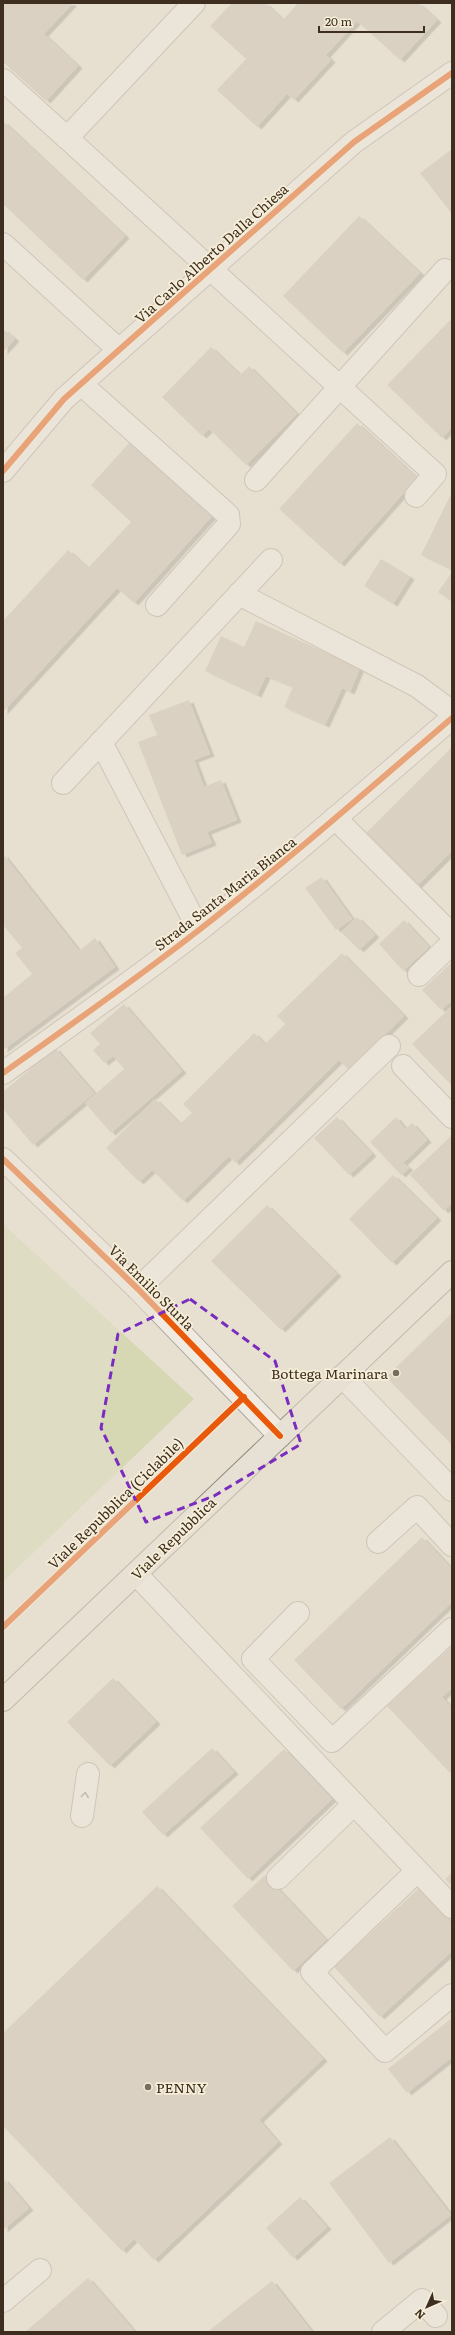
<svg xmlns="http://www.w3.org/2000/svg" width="455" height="2335" font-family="Literata,serif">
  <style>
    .green { fill: #d6d7b3 }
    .building { fill: #cbbfb2; filter: url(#shadow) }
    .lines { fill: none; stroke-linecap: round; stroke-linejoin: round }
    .minor-casing { stroke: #ada599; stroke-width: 24 }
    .major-casing { stroke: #928b80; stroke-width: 24 }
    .minor { stroke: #efebe3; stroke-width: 22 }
    .major { stroke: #e6e1d4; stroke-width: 22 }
    .cycleway-casing { stroke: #f7eed8; stroke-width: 8 }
    .cycleway { stroke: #e8590c; stroke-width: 6 }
    .oneway { stroke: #968c82 }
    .marked { fill: none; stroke: #7b2cbf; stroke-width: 3; stroke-dasharray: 8 5; stroke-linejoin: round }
    .poi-dot { fill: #786c5e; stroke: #f7eed8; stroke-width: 1.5 }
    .labels { text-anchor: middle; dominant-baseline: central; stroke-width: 3.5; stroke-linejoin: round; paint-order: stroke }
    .street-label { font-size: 14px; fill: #3d2e20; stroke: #f7eed8 }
    .poi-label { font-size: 14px; fill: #3d2e20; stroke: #f7eed8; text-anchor: end }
  </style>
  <defs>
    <filter id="shadow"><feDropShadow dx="4.5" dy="2.5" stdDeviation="0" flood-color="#0004"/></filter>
  </defs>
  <rect width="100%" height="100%" fill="#e7e0d1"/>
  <!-- green -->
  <path class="green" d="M3,1224l191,175 -191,183z"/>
  <!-- building -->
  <g class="building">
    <path d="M3,3h70l-29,31 34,32 -32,35 -43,-39z"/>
    <path d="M232,3h33l18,17 15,-17h120l19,17 -37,40 -43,-39 -31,34 5,5 -37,40 -7,-6 -30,33 -40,-37 29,-31 -36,-33z"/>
    <path d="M3,121l122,115 -42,44 -80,-76z"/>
    <path d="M452,149v65l-32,-41z"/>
    <path d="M359,216l61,57 -77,80 -60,-57z"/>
    <path d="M452,318v109l-10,11 -55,-53z"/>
    <path d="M3,329l12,10 -12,13z"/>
    <path d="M211,347l29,28 9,-9 48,48 -51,51 -37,-36 -7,7 -40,-39z"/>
    <path d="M357,423l60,55 -77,86 -61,-55z"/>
    <path d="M131,441l81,75 -78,87 -17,-15 -114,124v-91l65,-71 20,18 43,-46 -40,-37z"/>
    <path d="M451,494l1,1v75l-31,-15z"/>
    <path d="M381,559l29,18 -17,27 -29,-18z"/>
    <path d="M452,572v30l-14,-10z"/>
    <path d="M256,621l104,47 -10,24 -8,-4 -17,37 -41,-18 9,-20 -27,-11 -9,19 -52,-24 16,-35 23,11z"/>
    <path d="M189,700l21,54 -16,6 10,27 17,-7 16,40 -30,12 5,11 -30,12 -44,-113 19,-7 -8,-20z"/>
    <path d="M452,747v104l-37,37 -52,-52z"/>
    <path d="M3,854l76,97 16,-13 20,29 -112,83v-52l29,-24 -17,-21 7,-5 -19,-23z"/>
    <path d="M322,877l30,42 -16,11 -31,-42z"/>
    <path d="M357,917l18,18 -16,15 -18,-18z"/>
    <path d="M404,920l25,27 -26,24 -24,-27z"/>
    <path d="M342,953l62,63 -55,54 -10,-10 -104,103 -6,-7 -46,45 -31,-31 -13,12 -33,-34 49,-49 25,25 12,-11 -9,-9 71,-71 11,11 20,-20 -8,-8z"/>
    <path d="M452,962v38l-11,10 -19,-20z"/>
    <path d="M124,1004l58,67 -71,62 -26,-30 39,-34 -11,-13 -9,7 -11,-13 7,-6 -10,-11z"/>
    <path d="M452,1006v80l-40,-42z"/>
    <path d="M55,1048l39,45 -61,52 -30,-36v-17z"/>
    <path d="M337,1117l35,37 -23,21 -35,-37z"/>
    <path d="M396,1117l9,12 7,-6 15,17 -24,23 6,5 -8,7 -31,-33z"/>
    <path d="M452,1135v68l-8,8 -34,-36z"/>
    <path d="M393,1175l44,43 -45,45 -43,-44z"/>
    <path d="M267,1205l70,69 -56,56 -70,-69z"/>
    <path d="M452,1313v132l-66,-68z"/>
    <path d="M422,1537l30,32v33l-111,107 -47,-49z"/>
    <path d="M452,1646v42l-10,9 10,11v64l-2,1 -63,-67z"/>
    <path d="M113,1678l43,44 -46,44 -43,-44z"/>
    <path d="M212,1748l22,24 -71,63 -21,-23z"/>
    <path d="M284,1749l48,50 -84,80 -48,-51z"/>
    <path d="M452,1873v13l-7,-7z"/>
    <path d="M265,1875l61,65 -33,31 -61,-65z"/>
    <path d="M157,1886l166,173 -64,61 19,22 -124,118 -20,-21 -12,12 -119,-125v-93z"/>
    <path d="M419,1888l33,36v27l-72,66 -46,-50z"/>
    <path d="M452,2018v39l-45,36 -19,-24z"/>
    <path d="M390,2137l61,78 -62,48 -60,-80z"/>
    <path d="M3,2178l26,30 -26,22z"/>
    <path d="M300,2197l27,30 -34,31 -27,-30z"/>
    <path d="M88,2278l47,54h-110z"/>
    <path d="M272,2281l40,51h-105z"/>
  </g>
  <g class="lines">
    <defs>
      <g id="minor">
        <path d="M3,80l64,58 127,-135"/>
        <path d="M67,138l368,336 -19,22"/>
        <path d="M3,244l116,106"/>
        <path d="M81,384l147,131 1,9 -72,81"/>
        <path d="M3,471l61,-72 55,-49 235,-208 98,-69"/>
        <path d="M256,480l189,-210"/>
        <path d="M239,594l178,92 35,26"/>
        <path d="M101,742l98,188"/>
        <path d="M63,783l208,-223"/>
        <path d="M335,818l117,117"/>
        <path d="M419,975l33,-32"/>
        <path d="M403,1066l49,51"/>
        <path d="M3,1073c66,-47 132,-93 196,-143 87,-68 169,-140 253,-212"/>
        <path d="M3,1159l135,130 142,147"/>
        <path d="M138,1289l251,-243"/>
        <path d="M342,1376l110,114"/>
        <path d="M378,1542l39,-35 35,38"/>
        <path d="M136,1574l316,333"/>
        <path d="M298,1613l-45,46 79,82 120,-112"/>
        <path d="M82,1816l6,-42"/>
        <path d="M417,1871l-105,101 73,79 67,-56"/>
        <path d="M278,1878l76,-74"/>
        <path d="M3,2301l37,-31"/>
        <path d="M383,2332l39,-32 14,16"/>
      </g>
      <path id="major" d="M3,1700l449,-428"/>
    </defs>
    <!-- minor casing -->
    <use href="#minor" class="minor-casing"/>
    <!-- major casing -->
    <use href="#major" class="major-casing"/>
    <!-- minor -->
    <use href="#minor" class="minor"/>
    <!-- major -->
    <use href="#major" class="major"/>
    <defs>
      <g id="cycleway">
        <path d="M3,471l61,-72 55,-49 235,-208 98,-69"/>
        <path d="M3,1073c66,-47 132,-93 196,-143 87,-68 169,-140 253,-212"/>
        <path d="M3,1159l135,130 142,147"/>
        <path d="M3,1627l241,-230"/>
      </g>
    </defs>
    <!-- cycleway casing -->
    <use href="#cycleway" class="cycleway-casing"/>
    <!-- cycleway -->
    <use href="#cycleway" class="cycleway"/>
  </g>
  <!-- one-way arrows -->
  <defs><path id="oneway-chevron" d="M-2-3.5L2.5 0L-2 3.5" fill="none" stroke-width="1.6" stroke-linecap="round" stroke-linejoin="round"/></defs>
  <use class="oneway" href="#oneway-chevron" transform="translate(85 1795) rotate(-82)"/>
  <!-- marked area -->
  <path d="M0 0H455V2335H0ZM190,1299l85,62 26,83 -87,52 -68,26 -45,-94 17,-94z" fill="#e7e0d1" fill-opacity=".55" fill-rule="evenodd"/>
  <path class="marked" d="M190,1299l85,62 26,83 -87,52 -68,26 -45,-94 17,-94z"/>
  <!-- markers -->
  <g class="poi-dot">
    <circle cx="396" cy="1373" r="4"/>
    <circle cx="148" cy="2087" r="4"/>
  </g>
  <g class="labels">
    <!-- street labels -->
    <g class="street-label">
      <text transform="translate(211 253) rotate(-42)">Via Carlo Alberto Dalla Chiesa</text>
      <text transform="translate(225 893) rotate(-38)">Strada Santa Maria Bianca</text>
      <text transform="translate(152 1287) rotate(45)">Via Emilio Sturla</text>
      <text transform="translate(115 1503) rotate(-44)">Viale Repubblica (Ciclabile)</text>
      <text transform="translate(173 1538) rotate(-44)">Viale Repubblica</text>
    </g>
    <!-- poi labels -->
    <g class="poi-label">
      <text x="388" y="1373">Bottega Marinara</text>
      <text x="156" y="2087" text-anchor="start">PENNY</text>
    </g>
  </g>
  <!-- border -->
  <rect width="455" height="2335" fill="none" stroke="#3d2e20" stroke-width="8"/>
  <!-- north arrow -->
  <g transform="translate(427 2307) rotate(225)" stroke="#f7eed8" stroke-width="3" paint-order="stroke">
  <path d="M0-3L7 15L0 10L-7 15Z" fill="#3d2e20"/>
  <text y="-6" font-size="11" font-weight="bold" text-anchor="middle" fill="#3d2e20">N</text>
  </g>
  <!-- scale -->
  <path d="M319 26v6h105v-6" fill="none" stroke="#3d2e20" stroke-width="2"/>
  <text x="325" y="26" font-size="12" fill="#3d2e20" stroke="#f7eed8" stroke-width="3" paint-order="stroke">20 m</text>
</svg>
